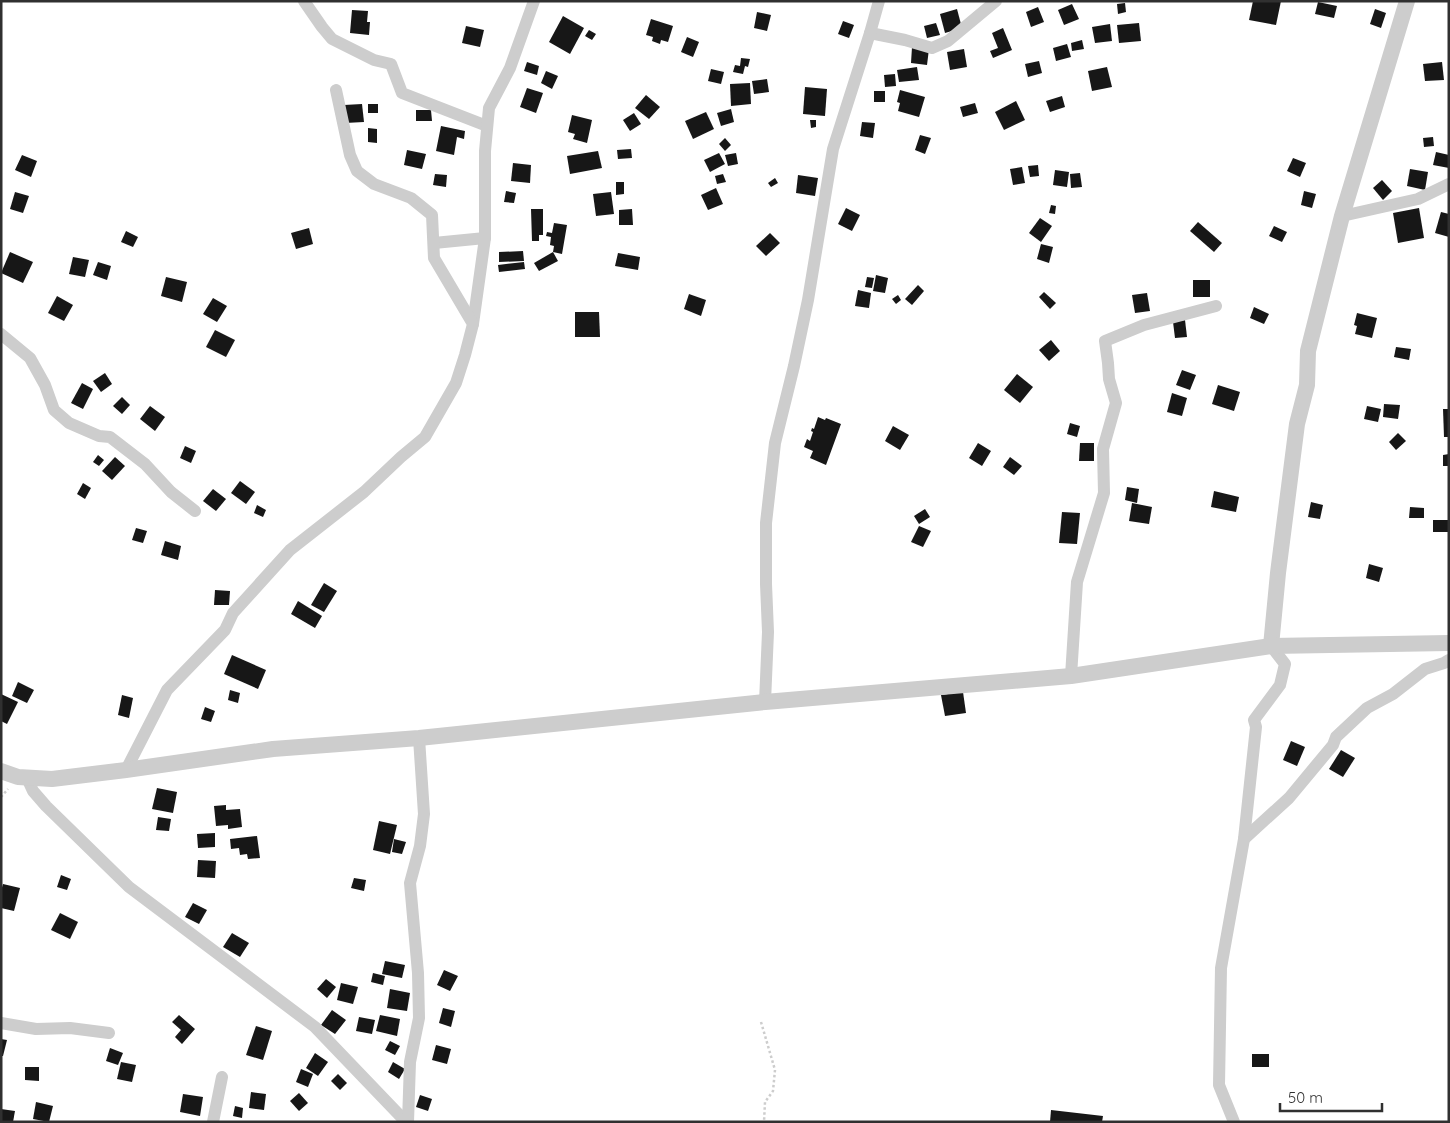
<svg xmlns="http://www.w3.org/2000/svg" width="1450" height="1123" font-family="Quicksand,sans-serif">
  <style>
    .building { fill: #171717 }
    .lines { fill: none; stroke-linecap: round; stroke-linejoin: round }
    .path { stroke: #cdcdcd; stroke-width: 2.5; stroke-dasharray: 2.5 2.5; stroke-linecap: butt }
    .minor { stroke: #cdcdcd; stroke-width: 12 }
    .tertiary { stroke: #cdcdcd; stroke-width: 16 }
  </style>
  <rect width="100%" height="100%" fill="#fff"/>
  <!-- building -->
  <g class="building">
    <path d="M1253,1h28l-5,24 -27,-5z"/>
    <path d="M1318,2l19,4 -3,12 -19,-4z"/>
    <path d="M1125,3l1,9 -8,2 -1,-10z"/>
    <path d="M1072,4l7,15 -15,6 -6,-15z"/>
    <path d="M1038,7l6,15 -13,5 -5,-15z"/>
    <path d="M957,9l5,19 -17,5 -5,-19z"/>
    <path d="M1375,9l11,4 -5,15 -11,-4z"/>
    <path d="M352,10l16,1 -1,11h3l-1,13 -19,-2z"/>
    <path d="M757,12l14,3 -4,16 -13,-3z"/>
    <path d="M563,16l21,12 -14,26 -21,-12z"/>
    <path d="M651,19l22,7 -5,16 -7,-2 -1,4 -8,-3 1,-4 -7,-2z"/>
    <path d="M843,21l11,4 -5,13 -11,-4z"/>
    <path d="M936,23l4,12 -13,3 -3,-12z"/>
    <path d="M1139,23l2,18 -22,2 -2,-18z"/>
    <path d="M1110,24l2,17 -17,2 -3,-16z"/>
    <path d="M466,26l18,4 -4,17 -18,-4z"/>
    <path d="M1003,28l9,22 -19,8 -3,-7 8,-3 -6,-15z"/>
    <path d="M589,30l7,4 -4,6 -7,-4z"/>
    <path d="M687,37l12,5 -6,15 -12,-5z"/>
    <path d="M1082,40l2,9 -12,2 -1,-8z"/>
    <path d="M1067,44l4,13 -15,4 -3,-13z"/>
    <path d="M912,47l17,2 -2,16 -16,-2z"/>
    <path d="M964,49l3,18 -17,3 -3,-18z"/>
    <path d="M741,58l9,1 -2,8 -3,-1 -2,8 -10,-2 2,-7 5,1z"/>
    <path d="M1039,61l3,12 -14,4 -3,-13z"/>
    <path d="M527,62l12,4 -2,9 -13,-4z"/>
    <path d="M1442,62l2,18 -19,1 -2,-17z"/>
    <path d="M917,67l2,13 -20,2 -2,-12z"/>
    <path d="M1107,67l5,20 -20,4 -4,-20z"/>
    <path d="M711,69l13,3 -3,12 -13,-3z"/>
    <path d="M546,71l12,5 -6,13 -11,-6z"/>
    <path d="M895,74l1,12 -11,1 -1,-12z"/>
    <path d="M767,79l2,13 -15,2 -2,-13z"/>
    <path d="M750,83l1,21 -20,2 -1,-22z"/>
    <path d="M805,87l22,2 -2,27 -22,-2z"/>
    <path d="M527,88l16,5 -7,20 -16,-6z"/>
    <path d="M900,90l25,7 -6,20 -21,-6 2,-8 -3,-1z"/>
    <rect x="874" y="91" width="11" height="11"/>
    <path d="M646,95l14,12 -11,12 -14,-11z"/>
    <path d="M1062,96l3,11 -15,5 -4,-11z"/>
    <path d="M1016,101l9,19 -21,10 -9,-18z"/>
    <path d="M975,103l3,10 -15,4 -3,-10z"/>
    <path d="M362,104l2,18 -19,1 -1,-18z"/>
    <rect x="368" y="104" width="10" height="9"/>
    <path d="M731,109l3,13 -13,4 -4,-13z"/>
    <path d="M416,110h15l1,11h-16z"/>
    <path d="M706,112l8,17 -21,10 -8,-18z"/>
    <path d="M634,113l7,11 -11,7 -7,-11z"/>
    <path d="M572,115l20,5 -5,23 -14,-4 2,-5 -7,-2z"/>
    <path d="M810,120h6v7l-5,1z"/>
    <path d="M862,122l13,1 -2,15 -13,-2z"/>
    <path d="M441,126l24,5 -1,8 -7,-2 -3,18 -18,-4z"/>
    <path d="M368,128l9,1v14l-9,-1z"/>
    <path d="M920,135l11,3 -6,16 -10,-4z"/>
    <path d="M1433,137l1,9 -10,1 -1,-9z"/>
    <path d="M725,138l6,7 -6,6 -6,-7z"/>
    <path d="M631,149l1,9 -14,1 -1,-9z"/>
    <path d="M407,150l19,4 -4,15 -18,-4z"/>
    <path d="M598,151l4,17 -32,6 -3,-18z"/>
    <path d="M1436,152l13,3v13l-16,-3z"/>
    <path d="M719,153l6,11 -15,8 -6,-12z"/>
    <path d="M736,153l2,11 -10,2 -3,-11z"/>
    <path d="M22,155l15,6 -6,16 -16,-7z"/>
    <path d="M1293,158l13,5 -6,14 -13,-6z"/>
    <path d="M513,163l18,2 -1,18 -19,-2z"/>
    <path d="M1038,165l1,11 -9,1 -2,-11z"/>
    <path d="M1022,167l3,16 -12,2 -3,-16z"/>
    <path d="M1410,169l18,3 -3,18 -18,-4z"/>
    <path d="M1055,170l14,2 -2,15 -14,-2z"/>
    <path d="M1080,173l2,14 -11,1 -1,-14z"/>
    <path d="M435,174l12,1 -1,12 -13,-2z"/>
    <path d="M723,174l3,8 -9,2 -2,-8z"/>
    <path d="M798,175l20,3 -3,18 -19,-3z"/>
    <path d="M775,178l3,5 -7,4 -3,-4z"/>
    <path d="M1382,180l10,11 -9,9 -10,-12z"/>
    <path d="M616,182h8v12l-8,1z"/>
    <path d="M716,188l7,16 -15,6 -7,-15z"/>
    <path d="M506,191l10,2 -2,10 -10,-1z"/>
    <path d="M1304,191l12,3 -4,14 -11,-3z"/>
    <path d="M15,192l14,4 -6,17 -13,-4z"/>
    <path d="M611,192l3,22 -18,2 -3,-22z"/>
    <path d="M1051,205l5,1 -1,8 -6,-1z"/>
    <path d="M846,208l14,7 -8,16 -14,-7z"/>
    <path d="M1419,208l5,30 -26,5 -5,-30z"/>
    <path d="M531,209h12v26h-4v6h-7z"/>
    <path d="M632,209l1,16h-14v-15z"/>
    <path d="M1441,212l8,2v23l-14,-4z"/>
    <path d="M1040,218l12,8 -11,16 -12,-9z"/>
    <path d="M1198,222l24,21 -8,9 -24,-21z"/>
    <path d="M554,223l13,2 -5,29 -9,-2 1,-6 -4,-1 1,-8 -5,-1 1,-4 5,1z"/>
    <path d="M1274,226l13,6 -5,10 -13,-6z"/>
    <path d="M309,228l4,16 -17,5 -5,-16z"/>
    <path d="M126,231l12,6 -5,10 -12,-5z"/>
    <path d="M770,233l10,10 -14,13 -10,-10z"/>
    <path d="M1041,244l12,3 -4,16 -12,-4z"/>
    <path d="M523,251l1,10 -25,1v-10z"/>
    <path d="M10,252l23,10 -10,21 -22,-10z"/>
    <path d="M553,252l5,9 -19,10 -5,-8z"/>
    <path d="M618,253l22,4 -2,13 -23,-4z"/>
    <path d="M73,257l16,3 -4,17 -16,-3z"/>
    <path d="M98,262l13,4 -4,14 -14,-5z"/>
    <path d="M524,262l1,7 -26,3 -1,-7z"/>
    <path d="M876,275l12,3 -3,15 -12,-2z"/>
    <path d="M166,277l21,5 -5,20 -21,-6z"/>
    <path d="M867,277l7,1 -2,10 -7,-1z"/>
    <rect x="1193" y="280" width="17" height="17"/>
    <path d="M918,285l6,6 -12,14 -7,-6z"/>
    <path d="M858,290l13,3 -2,15 -14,-2z"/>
    <path d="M1044,292l12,11 -6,6 -11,-12z"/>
    <path d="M1147,293l3,18 -15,2 -3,-18z"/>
    <path d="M689,294l17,6 -5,16 -17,-7z"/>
    <path d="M898,295l3,5 -5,4 -4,-5z"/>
    <path d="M57,296l16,9 -9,16 -16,-8z"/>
    <path d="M213,298l14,8 -10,16 -14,-8z"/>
    <path d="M1254,307l15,7 -5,10 -14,-6z"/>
    <path d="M575,312h24l1,25h-25z"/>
    <path d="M1357,313l20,5 -5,20 -17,-4 2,-8 -3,-1z"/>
    <path d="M1185,320l2,17 -12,1 -2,-16z"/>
    <path d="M215,330l20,10 -9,17 -20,-10z"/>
    <path d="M1051,340l9,11 -11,10 -10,-11z"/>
    <path d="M1396,347l15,2 -2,11 -15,-3z"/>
    <path d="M1182,370l14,5 -6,15 -14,-5z"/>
    <path d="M105,373l7,11 -11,8 -8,-11z"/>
    <path d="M1017,374l16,13 -13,16 -16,-13z"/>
    <path d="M82,383l11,6 -10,20 -12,-6z"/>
    <path d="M1218,385l22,7 -6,19 -22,-7z"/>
    <path d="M1172,393l15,5 -5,18 -15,-4z"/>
    <path d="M122,397l8,8 -8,9 -9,-8z"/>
    <path d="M1384,404l16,1 -2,14 -15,-2z"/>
    <path d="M150,406l15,11 -10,14 -15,-12z"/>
    <path d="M1367,406l14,3 -3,13 -14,-3z"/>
    <path d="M1443,409h6v28h-5z"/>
    <path d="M818,417l7,3 1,-2 15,6 -15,41 -16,-7 3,-7 -9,-4 3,-8 3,2 3,-9 -2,-1 1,-3 2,1z"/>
    <path d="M1070,423l10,3 -3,11 -10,-3z"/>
    <path d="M893,426l16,9 -9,15 -15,-9z"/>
    <path d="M1398,433l8,8 -10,9 -7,-8z"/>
    <path d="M978,443l13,8 -9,15 -13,-8z"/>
    <path d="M1080,443h14v18h-15z"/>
    <path d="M185,446l11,5 -5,12 -11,-5z"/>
    <path d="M1449,454v12h-6v-11z"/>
    <path d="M98,455l6,5 -5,6 -6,-4z"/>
    <path d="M115,457l10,9 -13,14 -10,-9z"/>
    <path d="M1010,457l12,9 -8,9 -11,-8z"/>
    <path d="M240,481l15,11 -9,12 -15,-11z"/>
    <path d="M83,483l8,5 -6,11 -8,-5z"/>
    <path d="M1127,487l12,2 -2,14 -12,-3z"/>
    <path d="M213,489l13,10 -10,12 -13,-10z"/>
    <path d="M1214,491l25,6 -3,15 -25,-5z"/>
    <path d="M1311,502l12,3 -3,14 -12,-2z"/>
    <path d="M1132,503l20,4 -3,17 -20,-3z"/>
    <path d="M257,505l9,5 -3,7 -9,-4z"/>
    <path d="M1410,507l14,1v10h-15z"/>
    <path d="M925,509l5,8 -11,7 -5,-8z"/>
    <path d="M1062,512l18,1 -3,31 -18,-1z"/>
    <rect x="1433" y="520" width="16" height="12"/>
    <path d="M919,526l12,5 -8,16 -12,-5z"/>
    <path d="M136,528l11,3 -4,12 -11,-3z"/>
    <path d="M165,541l16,5 -3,14 -17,-5z"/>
    <path d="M1369,564l14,4 -4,14 -13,-4z"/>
    <path d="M324,583l13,8 -13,21 -13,-7z"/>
    <path d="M215,590l15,1 -1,14h-15z"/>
    <path d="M298,601l24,15 -7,12 -24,-14z"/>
    <path d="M232,655l34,15 -8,19 -34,-15z"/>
    <path d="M18,682l16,8 -7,13 -15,-7z"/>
    <path d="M230,690l10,3 -2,10 -10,-3z"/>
    <path d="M963,692l3,21 -21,3 -4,-21z"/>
    <path d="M1,694l17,8 -11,22 -6,-3z"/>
    <path d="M122,695l11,3 -4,20 -11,-3z"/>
    <path d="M205,707l10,4 -4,11 -10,-3z"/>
    <path d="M1291,741l14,6 -8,19 -14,-6z"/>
    <path d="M1341,750l14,8 -12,19 -14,-8z"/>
    <path d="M157,788l20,4 -4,21 -21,-4z"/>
    <path d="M226,805v5l14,-1 2,18 -14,2v-4l-12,1 -2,-20z"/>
    <path d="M158,817l13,2 -2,12 -13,-1z"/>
    <path d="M379,821l18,4 -7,29 -17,-4z"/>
    <path d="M215,833v14l-17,1 -1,-14z"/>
    <path d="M257,836l3,22 -12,1 -1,-5 -7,1 -1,-7 -8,1 -1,-10z"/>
    <path d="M394,839l12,3 -4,12 -10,-2z"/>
    <path d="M198,860l18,1 -1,17 -18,-1z"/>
    <path d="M61,875l10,4 -4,11 -10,-3z"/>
    <path d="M354,878l12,2 -2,11 -13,-3z"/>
    <path d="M3,884l17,4 -6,23 -13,-3v-17z"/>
    <path d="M193,903l14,7 -8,14 -14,-7z"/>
    <path d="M60,913l18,9 -8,17 -19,-9z"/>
    <path d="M232,933l17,10 -9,14 -17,-10z"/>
    <path d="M385,961l20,4 -3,13 -20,-4z"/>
    <path d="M444,970l14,6 -8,15 -13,-6z"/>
    <path d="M373,973l12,3 -2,9 -12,-3z"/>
    <path d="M326,979l10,8 -9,11 -10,-9z"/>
    <path d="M341,983l17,4 -5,17 -16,-4z"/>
    <path d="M390,989l20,4 -3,18 -20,-3z"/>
    <path d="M443,1008l12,3 -4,16 -12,-4z"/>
    <path d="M332,1010l14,10 -11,14 -14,-9z"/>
    <path d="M179,1015l16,14 -13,15 -7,-7 6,-7 -9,-8z"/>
    <path d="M380,1015l20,4 -3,17 -21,-5z"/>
    <path d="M359,1017l16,3 -3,14 -16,-3z"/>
    <path d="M256,1026l16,5 -9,29 -17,-5z"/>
    <path d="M1,1039l6,1 -4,16h-2z"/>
    <path d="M390,1041l10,5 -5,9 -10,-5z"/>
    <path d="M436,1045l15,4 -4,15 -15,-4z"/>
    <path d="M110,1048l13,5 -5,12 -12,-4z"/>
    <path d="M315,1053l13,9 -10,14 -12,-8z"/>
    <rect x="1252" y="1054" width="17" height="13"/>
    <path d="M121,1062l15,3 -4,17 -15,-3z"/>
    <path d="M393,1062l12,7 -6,10 -11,-7z"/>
    <path d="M25,1067h14v14l-14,-1z"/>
    <path d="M301,1069l12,5 -5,13 -12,-5z"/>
    <path d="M338,1074l9,9 -7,7 -9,-9z"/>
    <path d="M251,1092l15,2 -2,16 -15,-2z"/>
    <path d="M299,1093l9,10 -9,8 -9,-10z"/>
    <path d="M183,1094l20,3 -3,19 -20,-4z"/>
    <path d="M420,1095l12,4 -4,12 -12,-4z"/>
    <path d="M36,1102l17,4 -4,16 -16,-3z"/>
    <path d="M235,1106l8,2 -1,10 -9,-2z"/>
    <path d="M1,1109l14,2 -2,11h-12z"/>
    <path d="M1051,1110l52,6 -1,6h-52z"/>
  </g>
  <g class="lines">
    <!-- path -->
    <g class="path">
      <path d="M1,797l7,-8"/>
      <path d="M761,1022l14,48 -2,21 -8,11 -1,20"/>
    </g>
    <!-- minor -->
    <g class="minor">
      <path d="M304,1l18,26 10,12 42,21 17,4 11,29 85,33"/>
      <path d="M870,33l35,7 27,8 16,-7 48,-40"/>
      <path d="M1342,216l76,-17 31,-15"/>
      <path d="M434,243l51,-5"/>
      <path d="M473,324l12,-86v-87l4,-43 21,-40 24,-67"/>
      <path d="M1,334l29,24 15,27 9,25 15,13 30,13 11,1 35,27 26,28 24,19"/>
      <path d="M1071,676l6,-94 27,-89 -1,-44 13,-46 -7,-24 -1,-16 -3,-22 39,-16 72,-19"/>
      <path d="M765,702l3,-70 -2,-48v-61l9,-80 19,-77 14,-66 25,-151 37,-116 9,-32"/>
      <path d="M126,770l41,-80 58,-60 8,-17 57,-63 74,-58 37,-35 24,-20 31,-54 9,-28 8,-31 -39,-66 -2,-43 -21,-17 -37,-14 -17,-13 -7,-16 -14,-65"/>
      <path d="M27,778l6,13 13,15 83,81 186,140 91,95"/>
      <path d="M1244,839l45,-41 44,-53 3,-8 31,-29 26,-14 32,-25 19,-6 5,-3"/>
      <path d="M1,1023l35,6 34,-1 39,5"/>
      <path d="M213,1122l9,-45"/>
      <path d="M408,1122l2,-60 9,-44 -1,-45 -8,-90 10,-37 4,-32 -5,-76"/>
      <path d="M1234,1122l-15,-37 2,-117 23,-129 12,-112 -2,-7 26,-35 5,-21 -14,-18"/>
    </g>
    <!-- tertiary -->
    <g class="tertiary">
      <path d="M1271,646l7,-73 19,-149 10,-39 1,-34 34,-135 65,-215"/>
      <path d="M1,771l17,6 34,2 74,-9 147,-21 146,-11 346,-36 306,-26 200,-30 178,-3"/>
    </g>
  </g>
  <!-- border -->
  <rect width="1450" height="1123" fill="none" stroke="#303030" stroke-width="5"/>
  <!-- scale -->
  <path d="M1280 1103v8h102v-8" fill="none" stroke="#303030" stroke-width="2.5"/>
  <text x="1288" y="1103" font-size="15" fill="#303030" stroke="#ffffff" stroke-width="4" paint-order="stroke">50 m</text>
</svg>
